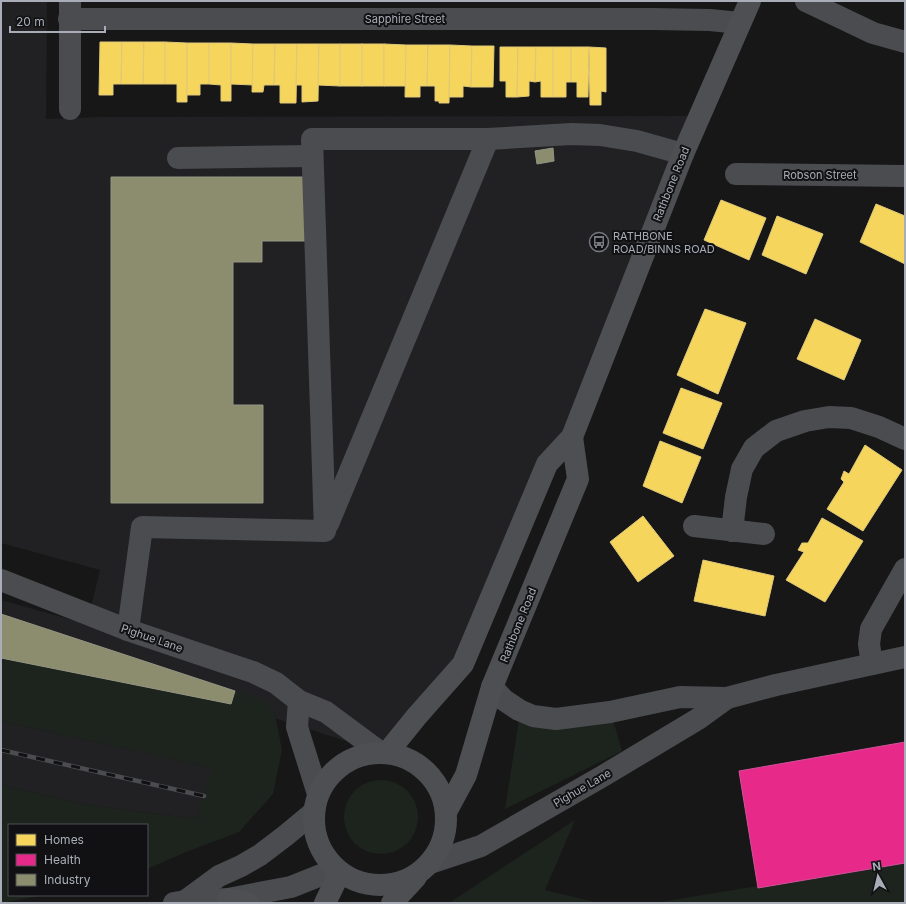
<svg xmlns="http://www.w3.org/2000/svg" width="906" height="904" font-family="Inter,sans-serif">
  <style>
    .built { fill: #212123 }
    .green { fill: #1d241e }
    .homes { fill: #f6d55c; stroke: #dfc978 }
    .health { fill: #e7298a; stroke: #d45198 }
    .industry { fill: #8c8c6e; stroke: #949684 }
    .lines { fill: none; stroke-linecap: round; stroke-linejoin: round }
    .minor { stroke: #4b4c50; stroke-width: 22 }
    .major { stroke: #4d4f52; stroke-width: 22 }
    .rail-casing { stroke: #4b4c4f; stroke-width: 4.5 }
    .rail { stroke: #111113; stroke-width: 3; stroke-dasharray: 9; stroke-linecap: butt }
    .labels { text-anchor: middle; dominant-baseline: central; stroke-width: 4; stroke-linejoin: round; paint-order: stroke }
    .street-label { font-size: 11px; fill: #a8adb8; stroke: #111113 }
    .poi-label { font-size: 11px; fill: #a8adb8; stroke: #111113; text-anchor: start }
  </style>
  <rect width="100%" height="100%" fill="#171717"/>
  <!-- built -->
  <g class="built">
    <path d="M1,1h46l-1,118 56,-2 597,-1 -236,548 -83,88 -149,-48 -230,-46v-58l86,24 13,-54 -99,-27z"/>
    <path d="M1,721l212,47 -17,51 -109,-14 -86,-20z"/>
  </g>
  <!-- green -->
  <g class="green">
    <path d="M1,658l230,46 4,-13 30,10 10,14 7,35 -9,44 -34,38 -53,20 -39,17v-44h-138v70h36l-44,8v-118l86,20 109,14 16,-51 -211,-47z"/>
    <path d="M519,720h94l9,31 -117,58z"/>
    <circle cx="381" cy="817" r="37"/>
    <path d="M575,820l-30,70 54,13h-150z"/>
    <path d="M905,862v41h-251z"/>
  </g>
  <!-- homes -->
  <g class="homes">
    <path d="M100,42h22l-1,42h-8v11h-14z"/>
    <path d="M122,42h22l-1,42h-22z"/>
    <path d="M144,42h21v42h-22z"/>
    <path d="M165,42l22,1v59h-10v-18h-12z"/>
    <path d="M187,43h22v41h-9v11h-13z"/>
    <path d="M209,43h22v58h-10v-16l-12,-1z"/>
    <path d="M231,43l22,1v41l-22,-1z"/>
    <path d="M253,44h22l-1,41h-10l-1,7h-11z"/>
    <path d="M275,44h22l-1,59h-16v-18h-6z"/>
    <path d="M297,44h22l-1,57 -16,1v-17h-6z"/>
    <path d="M319,44h21v42l-22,-1z"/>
    <rect x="340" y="44" width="22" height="42"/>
    <rect x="362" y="44" width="22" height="42"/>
    <path d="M384,44l22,1v41h-22z"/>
    <path d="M406,45h22l-1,41h-7v11h-15z"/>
    <path d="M428,45h22l-1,58h-10v-2h-4v-15h-8z"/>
    <path d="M450,45l22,1 -1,41 -8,-1v11h-14z"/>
    <path d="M472,46h22l-1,41h-22z"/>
    <path d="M500,47h18l-1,50h-11v-16h-6z"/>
    <path d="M518,47h18l-1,35 -6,-1v15l-12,1z"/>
    <path d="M536,47h17v50h-12v-16l-6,1z"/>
    <path d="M553,47h18v35h-5v15h-13z"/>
    <path d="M571,47h18l-1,50h-11v-15h-6z"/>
    <path d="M589,47l17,1v44l-5,-1v14h-11z"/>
    <path d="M721,200l45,18 -17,42 -45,-20z"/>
    <path d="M876,204l29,12v48l-45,-22z"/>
    <path d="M777,216l46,18 -17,40 -44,-19z"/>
    <path d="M705,309l41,14 -28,71 -41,-19z"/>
    <path d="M815,319l46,21 -17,40 -47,-21z"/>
    <path d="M681,388l41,15 -19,46 -40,-16z"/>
    <path d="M660,441l41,16 -19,46 -39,-17z"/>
    <path d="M865,445l37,25 -39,61 -36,-22 17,-27 -3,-3 3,-8 5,3z"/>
    <path d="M643,516l31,40 -36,26 -28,-40z"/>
    <path d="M822,518l41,23 -38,61 -39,-22 18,-28 -6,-2 4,-7h6z"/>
    <path d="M703,560l71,16 -9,40 -71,-15z"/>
  </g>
  <!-- health -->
  <path class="health" d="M905,742v121l-147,25 -19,-117z"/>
  <!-- industry -->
  <g class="industry">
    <path d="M553,148l1,13 -17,3 -2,-13z"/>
    <path d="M111,177h198v64h-47v21h-29v143h30v98h-152z"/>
    <path d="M1,614l234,77 -4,13 -230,-46z"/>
  </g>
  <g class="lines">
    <!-- minor -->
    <g class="minor">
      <path d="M70,1v108"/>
      <path d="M806,1l67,32 32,9"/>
      <path d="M69,19h585l56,1 30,3"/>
      <path d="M178,158l134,-2"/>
      <path d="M736,174l169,2"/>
      <path d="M328,524l160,-385"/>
      <path d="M694,526l70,8"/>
      <path d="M732,531l4,-34 6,-28 12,-21 22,-17 29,-10 24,-4 22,1 28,9 26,12"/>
      <path d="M1,580l127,50 125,42 23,11 23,18 27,11 54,40"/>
      <path d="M128,630l14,-103 183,4 -13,-392h176l83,-5 29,1 37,6 46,13"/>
      <path d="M872,664l-3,-20 2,-15 34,-60"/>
      <path d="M492,687l12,13 15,10 14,6 23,3 54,-7 70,-15 47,1 49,-13 129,-28"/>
      <path d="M299,701l-2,26 21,67"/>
      <path d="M430,863l51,-17 122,-70 95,-57 29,-21"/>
      <path d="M185,901l34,-25 22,-10 19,-11 25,-19 29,-24"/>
      <path d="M174,903l11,-2 43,-2 63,-12 45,-18"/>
    </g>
    <!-- major -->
    <g class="major">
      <circle cx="380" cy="819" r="66"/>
      <path d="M387,753l30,-37 46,-52 84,-200 25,-27 111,-283 67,-153"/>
      <path d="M446,812l20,-37 26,-88 86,-208 -6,-42"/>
      <path d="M228,899l20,4"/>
      <path d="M325,903l15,-31"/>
      <path d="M392,903l24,-26"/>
    </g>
    <defs>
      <path id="rail" d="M1,750l203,46"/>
    </defs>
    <!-- rail casing -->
    <use href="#rail" class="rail-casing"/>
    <!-- rail -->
    <use href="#rail" class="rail"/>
  </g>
  <!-- icons -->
  <defs>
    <symbol id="bus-ring" viewBox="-11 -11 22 22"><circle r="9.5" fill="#111113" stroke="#757880" stroke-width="1.5"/><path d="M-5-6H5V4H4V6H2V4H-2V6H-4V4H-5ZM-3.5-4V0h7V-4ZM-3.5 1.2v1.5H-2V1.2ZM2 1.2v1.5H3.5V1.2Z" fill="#757880"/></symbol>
  </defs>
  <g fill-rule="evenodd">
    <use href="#bus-ring" x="588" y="231" width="22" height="22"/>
  </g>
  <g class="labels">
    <!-- street labels -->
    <g class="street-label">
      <text x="405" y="19">Sapphire Street</text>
      <text x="820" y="175">Robson Street</text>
      <text transform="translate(671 184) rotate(-68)">Rathbone Road</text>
      <text transform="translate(518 625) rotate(-68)">Rathbone Road</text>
      <text transform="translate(152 638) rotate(19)">Pighue Lane</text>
      <text transform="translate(582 788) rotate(-30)">Pighue Lane</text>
    </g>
    <!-- poi labels -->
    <g class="poi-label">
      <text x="613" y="236">RATHBONE<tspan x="613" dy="13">ROAD/BINNS ROAD</tspan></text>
    </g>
  </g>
  <!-- border -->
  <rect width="906" height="904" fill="none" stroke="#a8adb8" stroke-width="4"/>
  <!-- legend -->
  <rect x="8" y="824" width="140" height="72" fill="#111113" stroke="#4d4f55"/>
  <rect x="16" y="834" width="20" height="12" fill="#f6d55c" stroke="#4d4f55"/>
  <text x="44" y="844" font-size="12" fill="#a8adb8">Homes</text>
  <rect x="16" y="854" width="20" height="12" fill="#e7298a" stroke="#4d4f55"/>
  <text x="44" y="864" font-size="12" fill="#a8adb8">Health</text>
  <rect x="16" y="874" width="20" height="12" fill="#8c8c6e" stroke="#4d4f55"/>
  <text x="44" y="884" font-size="12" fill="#a8adb8">Industry</text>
  <!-- north arrow -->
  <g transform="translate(878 876) rotate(352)" stroke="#111113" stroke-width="3" paint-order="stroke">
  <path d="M0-3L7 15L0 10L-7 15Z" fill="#a8adb8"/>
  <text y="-6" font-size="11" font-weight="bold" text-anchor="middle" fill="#a8adb8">N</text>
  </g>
  <!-- scale -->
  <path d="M10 26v6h95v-6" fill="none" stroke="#a8adb8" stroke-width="2"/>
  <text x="16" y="26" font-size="12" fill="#a8adb8" stroke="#111113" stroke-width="3" paint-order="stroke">20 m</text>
</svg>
